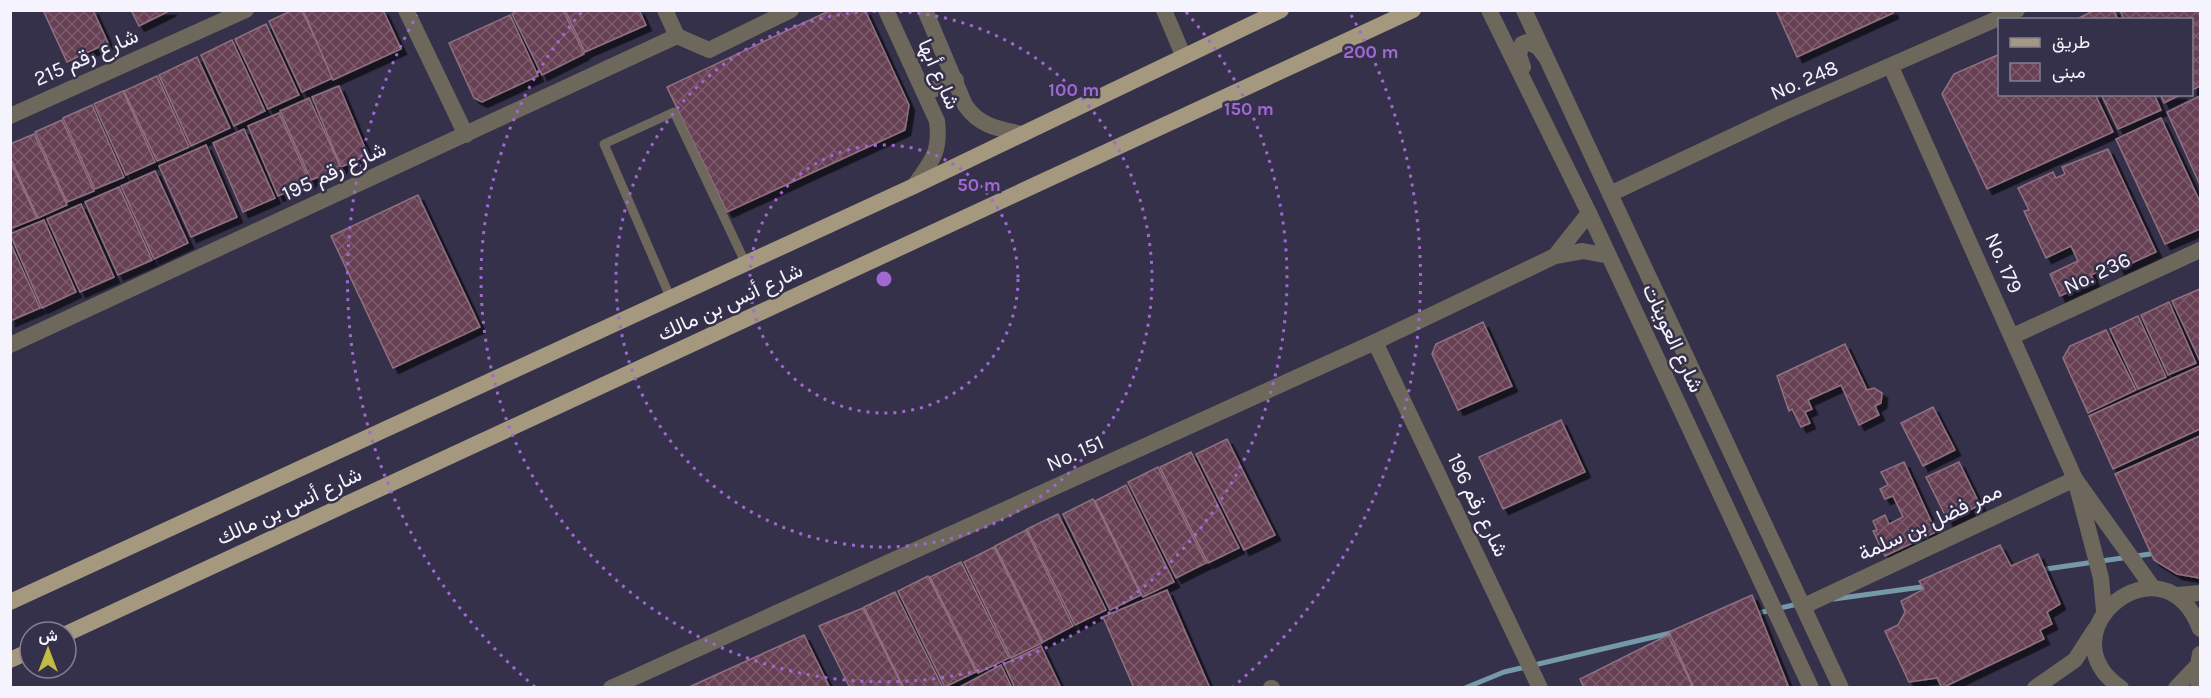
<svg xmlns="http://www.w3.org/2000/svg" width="2211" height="698" font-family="Karla,Vazirmatn,sans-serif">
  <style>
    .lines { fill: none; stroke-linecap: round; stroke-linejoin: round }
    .stream { stroke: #7499a8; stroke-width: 5 }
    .building { fill: url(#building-cross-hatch); stroke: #907180; stroke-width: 1.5; filter: url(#shadow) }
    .service { stroke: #6d685b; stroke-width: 9 }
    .minor { stroke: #6d685b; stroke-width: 16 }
    .tertiary { stroke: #6d685b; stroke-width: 16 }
    .primary { stroke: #a4987f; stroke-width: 16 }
    .ring { fill: none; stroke: #a068d2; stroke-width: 3; stroke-dasharray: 3 6 }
    .labels { text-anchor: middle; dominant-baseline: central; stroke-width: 5; stroke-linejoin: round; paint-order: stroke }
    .street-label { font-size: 21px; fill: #f5f3fd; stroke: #36314a }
    .centre { fill: #a068d2; stroke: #36314a; stroke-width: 3 }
    .ring-label { font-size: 18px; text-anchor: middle; font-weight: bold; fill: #a068d2; stroke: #36314a; stroke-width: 5; stroke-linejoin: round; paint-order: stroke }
  </style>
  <defs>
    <pattern id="building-cross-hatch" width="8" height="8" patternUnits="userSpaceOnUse" patternTransform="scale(1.5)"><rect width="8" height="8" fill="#673f53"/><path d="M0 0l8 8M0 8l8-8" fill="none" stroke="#7d5b6d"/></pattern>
    <filter id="shadow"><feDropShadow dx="5.5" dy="5.5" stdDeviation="0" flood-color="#0009"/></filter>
  </defs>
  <rect width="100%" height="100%" fill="#36314a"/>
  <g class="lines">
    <!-- stream -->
    <g class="stream">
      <path d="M2039,570l118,-17"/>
      <path d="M1834,599l95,-13"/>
      <path d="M1754,614l44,-10"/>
      <path d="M1465,688l39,-16 171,-40"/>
    </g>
  </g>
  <!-- building -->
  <g class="building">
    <path d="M43,10h50l15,33 -41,19z"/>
    <path d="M131,10h40l-32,16z"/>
    <path d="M293,10h9l31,68 -31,14 -33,-71z"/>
    <path d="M303,10h80l18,39 -68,31z"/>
    <path d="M518,10h45l21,44 -42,21 -30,-61z"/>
    <path d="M565,10h74l7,15 -61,27z"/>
    <path d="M831,10h34l44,95 -4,25 -178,82 -60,-125z"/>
    <path d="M1776,10h116l1,3 -96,44z"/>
    <path d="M2095,10h19l4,10h-43z"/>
    <path d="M2120,10h80v76l-8,4v-70h-68z"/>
    <path d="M510,15l28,61 -56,26 -8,-4 -25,-55z"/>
    <path d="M266,24l33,71 -31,14 -33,-70z"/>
    <path d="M232,40l33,71 -31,15 -33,-71z"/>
    <path d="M2000,54v40h95l18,38 -126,57 -45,-95 12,-20z"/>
    <path d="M197,57l33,71 -39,18 -32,-71z"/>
    <path d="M157,76l32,71 -32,14 -33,-70z"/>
    <path d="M339,86l29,69 -27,12 -29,-70z"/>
    <path d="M123,91l32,71 -29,13 -32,-71z"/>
    <path d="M2101,94h53l7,16 -43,19z"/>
    <path d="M2160,94h22l-18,9z"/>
    <path d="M2200,96v89l-33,-73z"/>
    <path d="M309,98l32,70 -30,12 -31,-69z"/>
    <path d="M92,105l32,72 -29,12 -32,-71z"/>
    <path d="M279,113l31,69 -32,14 -30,-70z"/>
    <path d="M2161,118l39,84v27l-35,15 -49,-105z"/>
    <path d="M62,120l32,71 -27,11 -32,-70z"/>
    <path d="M244,129l31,69 -32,14 -30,-69z"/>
    <path d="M34,134l33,71 -29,13 -28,-61v-13z"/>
    <path d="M206,145l31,72 -46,20 -32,-71z"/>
    <path d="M2108,149l48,103 -37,17 -3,-6 -25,12 3,6 -34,15 -10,-22 28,-13 -7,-15 -25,12 -22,-47 5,-1 -11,-22 35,-16 3,6 9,-4 -3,-7z"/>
    <path d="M10,161l27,57 -27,11z"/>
    <path d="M155,171l33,72 -34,16 -33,-73z"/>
    <path d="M119,187l33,73 -34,15 -33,-73z"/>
    <path d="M418,195l62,132 -87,41 -62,-132z"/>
    <path d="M81,204l33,73 -34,15 -33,-73z"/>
    <path d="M44,220l32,72 -34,16 -32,-74z"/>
    <path d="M10,242l30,66 -30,13z"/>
    <path d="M2200,289v72l-28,-60z"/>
    <path d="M2169,302l27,61 -28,12 -27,-60z"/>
    <path d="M2138,316l28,61 -28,12 -28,-60z"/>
    <path d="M1483,322l29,64 -54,24 -26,-56 4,-10z"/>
    <path d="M2106,330l30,60 -48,23 -25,-55 7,-12z"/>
    <path d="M1845,344l22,46 7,-2 8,5 -1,10 -6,3 4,9 -20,10 -18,-40 -33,15 4,9 -7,3 5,11 -9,4 -9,-18 -3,2 -12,-35z"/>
    <path d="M2200,366v63l-87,40 -24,-53z"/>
    <path d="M1933,407l22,43 -32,16 -22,-43z"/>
    <path d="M1561,420l24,52 -82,37 -24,-52z"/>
    <path d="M2200,436v142l-23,-4 -23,-14 -39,-86z"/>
    <path d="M1227,439l48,96 -31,15 -48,-96z"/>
    <path d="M1191,452l48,96 -31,15 -48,-96z"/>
    <path d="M1904,462l32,70 -51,24 -12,-25 4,-1 -4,-9 12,-6 4,9 14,-7 -10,-21 -8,3 -5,-10 8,-4 -7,-13z"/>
    <path d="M1959,462l21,43 -32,16 -22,-44z"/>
    <path d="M1158,467l48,96 -30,15 -48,-96z"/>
    <path d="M1126,485l48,97 -31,15 -48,-96z"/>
    <path d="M1093,499l48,96 -31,15 -47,-96z"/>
    <path d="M1058,514l48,96 -31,15 -48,-96z"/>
    <path d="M1026,530l47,96 -30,16 -48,-96z"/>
    <path d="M2000,545l11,21 27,-12 22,50 -13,8 5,12 -12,6 4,9 -102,49 -5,-10 -28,4 -24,-51 13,-6 7,-13 -4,-11 23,-12 -5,-8z"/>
    <path d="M994,547l48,96 -31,15 -47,-96z"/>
    <path d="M961,562l48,96 -31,15 -48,-96z"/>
    <path d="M928,576l48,96 -31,15 -47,-96z"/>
    <path d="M1167,590l42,96 -3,2h-72l-31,-71z"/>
    <path d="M895,592l48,96h-39l-40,-81z"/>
    <path d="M1752,595l37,93h-95l-25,-56z"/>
    <path d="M863,608l40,80h-53l-31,-62z"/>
    <path d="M804,635l26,53h-143z"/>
    <path d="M1668,635l24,50 -6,3h-102l-4,-9z"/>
    <path d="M1041,646l20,42h-46l-11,-24z"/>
    <path d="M1001,665l11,23h-54z"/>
  </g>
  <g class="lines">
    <!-- service -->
    <path class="service" d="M671,299l-67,-155 70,-32 72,152"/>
    <!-- minor -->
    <g class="minor">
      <path d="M406,10l60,125"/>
      <path d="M665,10l12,26"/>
      <path d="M1164,10l19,45"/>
      <path d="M677,36l32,14 82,-40"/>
      <path d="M10,116l236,-106"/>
      <path d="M1610,194l172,-81 235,-103"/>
      <path d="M1555,256l34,-43"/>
      <path d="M2013,336l187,-86"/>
      <path d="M1375,342l165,346"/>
      <path d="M10,345l667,-309"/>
      <path d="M2178,595l22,-2"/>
      <path d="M1804,606l271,-127 -184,-412"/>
      <path d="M2104,611l-3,-33 -26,-99 78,109"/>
      <path d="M2198,665l1,23"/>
      <path d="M611,688l764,-346 180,-86 28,-5 26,5"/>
      <path d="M1271,688h1"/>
      <path d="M2035,688l40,-28 20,-31"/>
      <path d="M2121,688c-81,-56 43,-156 79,-59"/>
      <path d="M2176,688l22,-23 2,-11"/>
    </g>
    <!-- tertiary -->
    <g class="tertiary">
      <path d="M886,10l51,111c4,32 -6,41 -23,65"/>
      <path d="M925,10l40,95c15,22 34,24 58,29"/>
      <path d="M1489,10l100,203 222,475"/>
      <path d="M1524,10l317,678"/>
      <path d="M1523,67l-4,-12 3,-11 5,-2 11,5 6,8"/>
      <path d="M925,93l31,-13"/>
    </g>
    <!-- primary -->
    <g class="primary">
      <path d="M10,602l904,-416 367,-176"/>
      <path d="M66,634l1347,-624"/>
      <path d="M10,660l20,-9"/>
    </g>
  </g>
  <!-- distance rings -->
  <g class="ring">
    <circle cx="884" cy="279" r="134"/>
    <circle cx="884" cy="279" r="268"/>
    <path d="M1186 12A403 403 0 1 1 582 12"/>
    <path d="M535 687A537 537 0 0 1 417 15M1351 15A537 537 0 0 1 1233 687"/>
  </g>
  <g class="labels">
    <!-- street labels -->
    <g class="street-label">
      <text transform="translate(86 57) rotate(-24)">شارع رقم 215</text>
      <text transform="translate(939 74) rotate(66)">شارع أبها</text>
      <text transform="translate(1804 80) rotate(-23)">No. 248</text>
      <text transform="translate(334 171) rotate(-25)">شارع رقم 195</text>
      <text transform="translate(2004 263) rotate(66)">No. 179</text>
      <text transform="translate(2097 273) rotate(-25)">No. 236</text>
      <text transform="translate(730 302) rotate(-25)">شارع أنس بن مالك</text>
      <text transform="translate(1673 338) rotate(65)">شارع العوينات</text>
      <text transform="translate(1075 453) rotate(-24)">No. 151</text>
      <text transform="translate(1478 505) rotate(64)">شارع رقم 196</text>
      <text transform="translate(289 506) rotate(-25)">شارع أنس بن مالك</text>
      <text transform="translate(1930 522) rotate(-25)">ممر فضل بن سلمة</text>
    </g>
  </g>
  <circle cx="884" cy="279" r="9" class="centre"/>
  <g class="ring-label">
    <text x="1371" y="58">200 m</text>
    <text x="1074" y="96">100 m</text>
    <text x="1249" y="115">150 m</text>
    <text x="979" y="191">50 m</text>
  </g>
  <!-- border -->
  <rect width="2211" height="698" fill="none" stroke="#f5f3fd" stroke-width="24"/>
  <!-- legend -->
  <rect x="1998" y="18" width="195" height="78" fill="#36314a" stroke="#827f92" stroke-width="1.5"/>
  <rect x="2010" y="38" width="30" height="9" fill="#a4987f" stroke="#827f92" stroke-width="1.5"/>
  <text x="2052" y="48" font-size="18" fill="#f5f3fd">طريق</text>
  <rect x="2010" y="63" width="30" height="18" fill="url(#building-cross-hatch)" stroke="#827f92" stroke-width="1.5"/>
  <text x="2052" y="78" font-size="18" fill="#f5f3fd">مبنى</text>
  <!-- north arrow -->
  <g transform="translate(48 650)"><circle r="28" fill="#36314a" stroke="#827f92" stroke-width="1.5"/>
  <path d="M0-4.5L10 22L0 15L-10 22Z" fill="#c1bd40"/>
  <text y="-9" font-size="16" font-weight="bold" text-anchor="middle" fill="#f5f3fd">ش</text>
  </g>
</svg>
